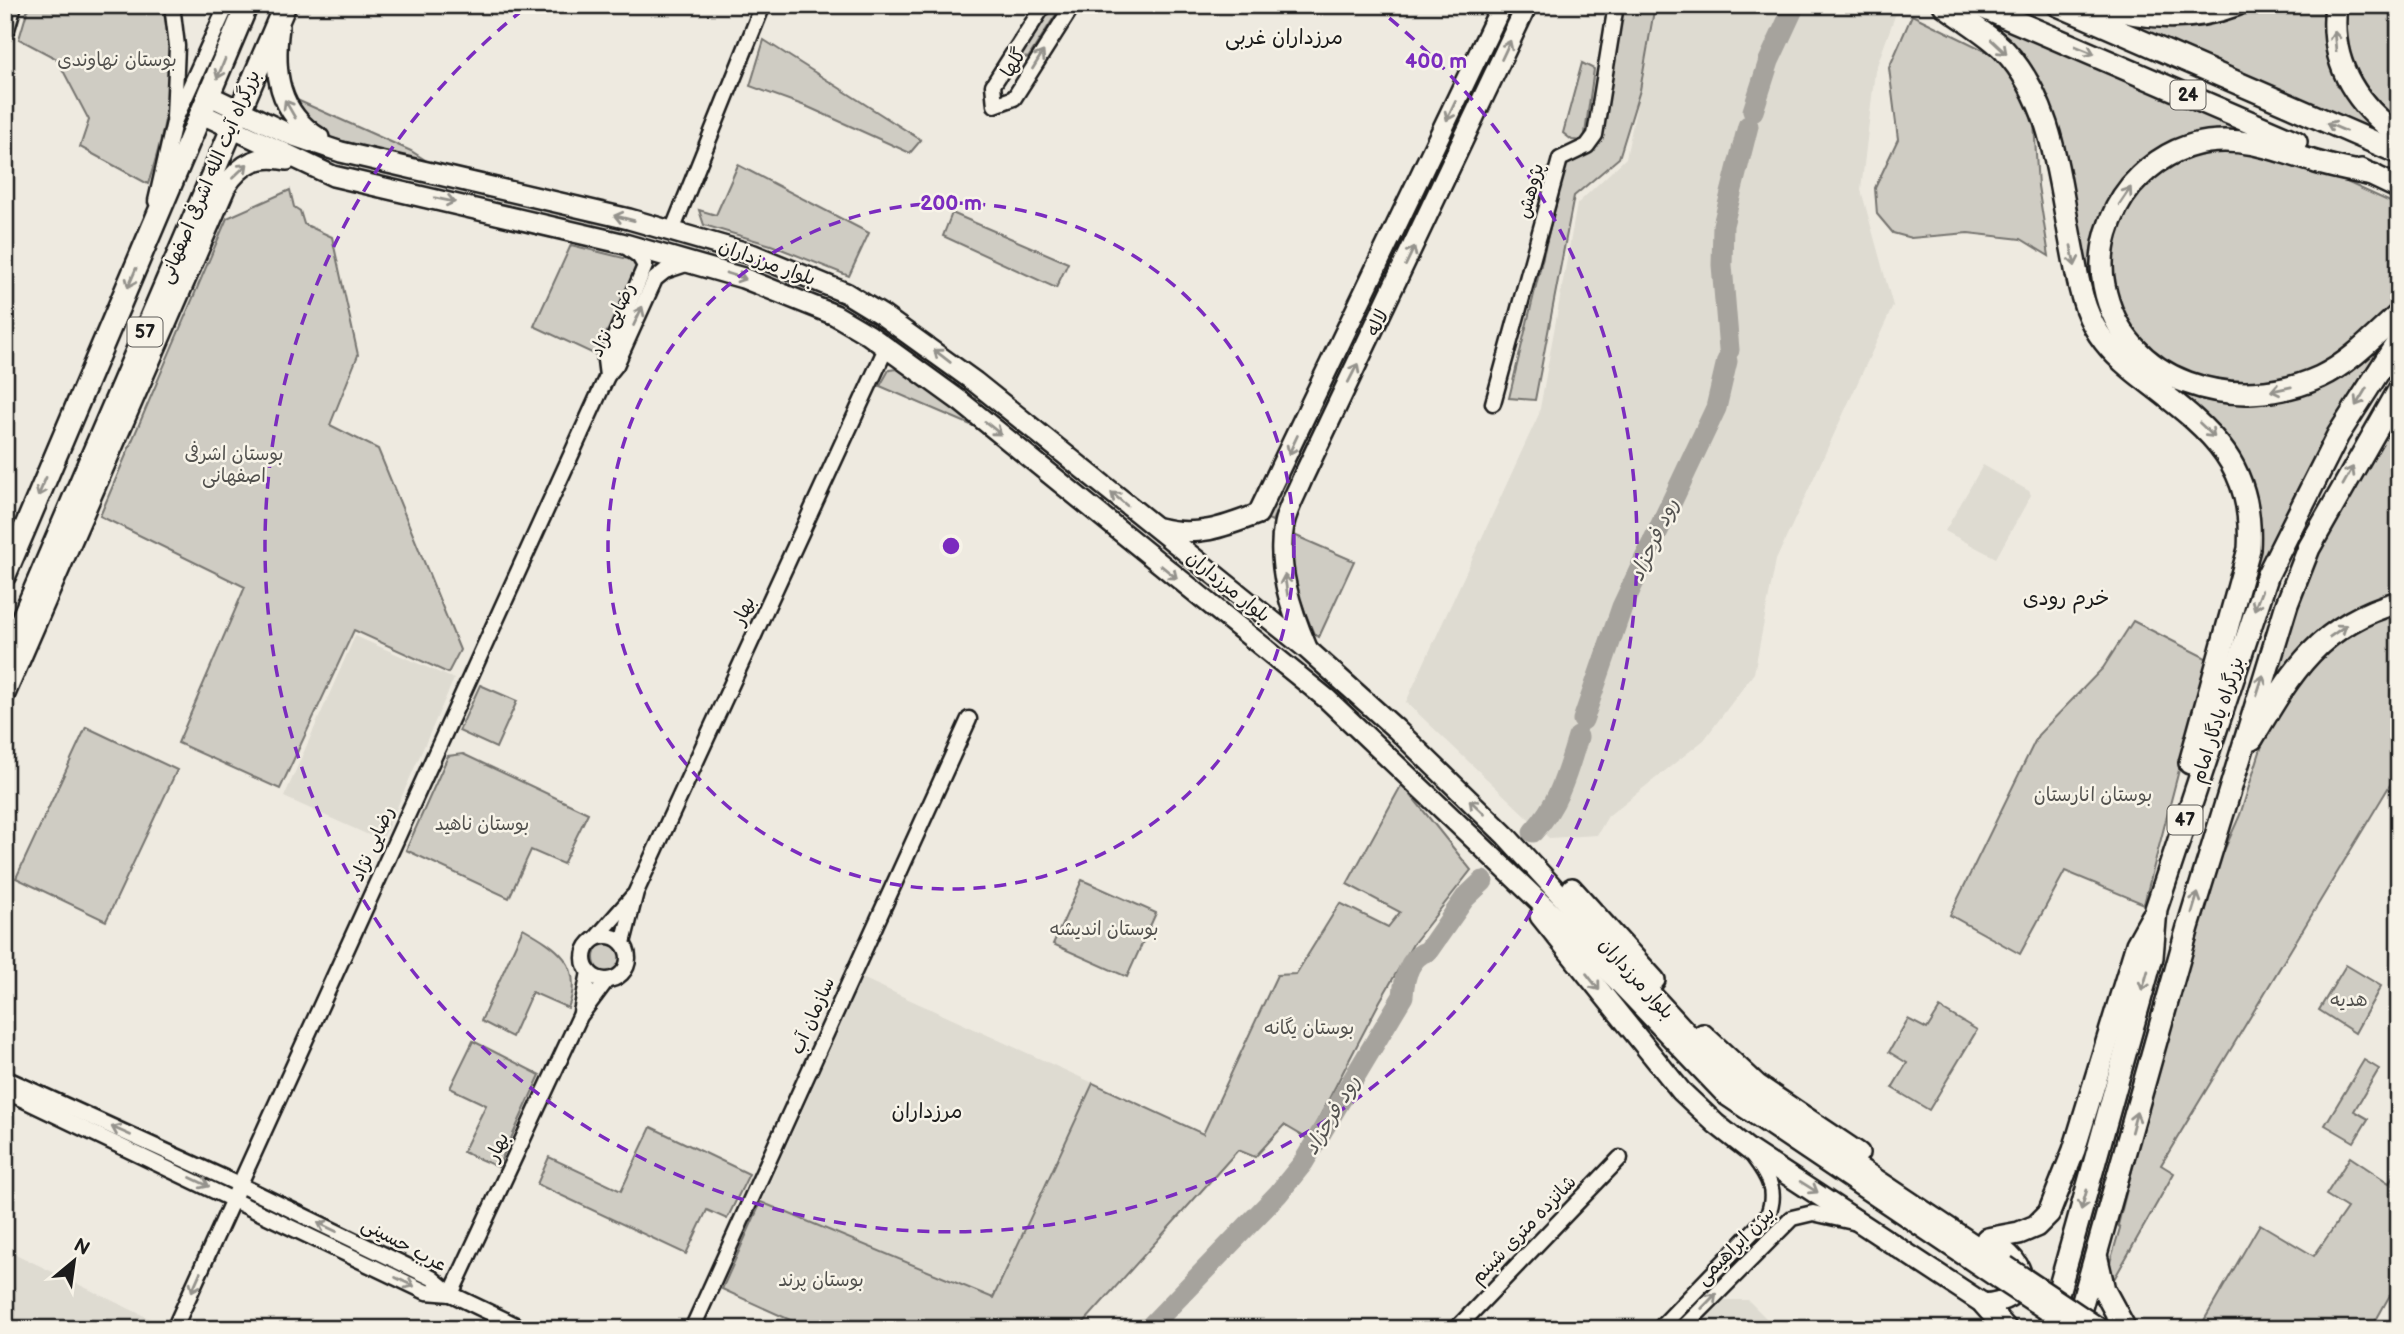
<svg xmlns="http://www.w3.org/2000/svg" width="2404" height="1334" font-family="'Balsamiq Sans','Playpen Sans Arabic',sans-serif">
  <style>
    .built { fill: #dedbd1 }
    .green { fill: #cfccc3; stroke: #767470; stroke-width: 2 }
    .lines { fill: none; stroke-linecap: round; stroke-linejoin: round }
    .river { stroke: #a6a39d; stroke-width: 21 }
    .minor-casing { stroke: #1c1c1c; stroke-width: 19 }
    .major-casing { stroke: #1c1c1c; stroke-width: 24 }
    .highway-casing { stroke: #1c1c1c; stroke-width: 26 }
    .minor { stroke: #f7f3e8; stroke-width: 14 }
    .major { stroke: #f7f3e8; stroke-width: 19 }
    .highway { stroke: #f7f3e8; stroke-width: 21 }
    .major-bridge-casing { stroke: #1c1c1c; stroke-width: 24; stroke-linecap: butt }
    .major-bridge { stroke: #f7f3e8; stroke-width: 19 }
    .oneway { stroke: #94928c }
    .ring { fill: none; stroke: #7b2cbf; stroke-width: 3.5; stroke-dasharray: 12 9 }
    .labels { text-anchor: middle; dominant-baseline: central; stroke-width: 5; stroke-linejoin: round; paint-order: stroke }
    .shield { fill: #f7f3e8; stroke: #5e5c59; stroke-width: 2 }
    .shield-label { font-size: 18px; font-weight: bold; fill: #1c1c1c }
    .park-label { font-size: 19px; fill: #52514e; stroke: #f7f3e8 }
    .street-label { font-size: 19px; fill: #1c1c1c; stroke: #f7f3e8 }
    .neighbourhood-label { font-size: 21px; fill: #1c1c1c; stroke: #f7f3e8 }
    .water-label { font-size: 21px; font-style: italic; fill: #535250; stroke: #f7f3e8 }
    .centre { fill: #7b2cbf; stroke: #f7f3e8; stroke-width: 3.5 }
    .ring-label { font-size: 21px; text-anchor: middle; font-weight: bold; fill: #7b2cbf; stroke: #f7f3e8; stroke-width: 5; stroke-linejoin: round; paint-order: stroke }
  </style>
  <rect width="100%" height="100%" fill="#eeeae0"/>
  <filter id="ink" filterUnits="userSpaceOnUse"><feTurbulence type="fractalNoise" baseFrequency=".0143" numOctaves="2"/><feDisplacementMap in="SourceGraphic" scale="14" xChannelSelector="R" yChannelSelector="G"/><feConvolveMatrix kernelMatrix="1 2 1 2 8 2 1 2 1" color-interpolation-filters="sRGB"/></filter>
  <g filter="url(#ink)">
    <!-- built -->
    <g class="built">
      <path d="M1657,5h224l15,8 -21,58 -14,119 32,116 -117,254 -22,113 -50,67 -96,76 -11,19 -48,3 -143,-136 133,-288 38,-210 49,-46z"/>
      <path d="M1983,465l46,26 2,4 -35,63 -51,-27z"/>
      <path d="M355,636l99,43 -72,162 -98,-44z"/>
      <path d="M862,978l231,105 -100,215 -232,-96z"/>
      <path d="M5,1249l158,76 2,4h-160z"/>
      <path d="M1724,1300h24l29,29h-81z"/>
    </g>
    <!-- green -->
    <g class="green">
      <path d="M29,5h132c20,58 5,124 -13,179l-68,-37 9,-27 -32,-61 -38,-20z"/>
      <path d="M1047,5h15l-34,53 -8,-2z"/>
      <path d="M1510,5h11l-135,281 -7,2 -3,-3z"/>
      <path d="M1618,5h37l-15,85 -21,68 -45,38 -39,204 -26,-2 56,-233 26,-14z"/>
      <path d="M2252,5h79l-3,24 71,114 -302,-128 129,1z"/>
      <path d="M2344,5h55v122l-45,-47 -13,-55z"/>
      <path d="M1968,14l304,124 -90,4 -82,90 35,128 135,38 129,-76c-69,94 -122,198 -162,308l14,-137 -110,-122 -47,-58 -42,-190z"/>
      <path d="M1912,15l90,44 31,48 5,79 11,70 -28,-17 -53,-6 -57,5 -18,-5 -16,-19 -2,-26 23,-49 -9,-71z"/>
      <path d="M764,40l157,100 -11,13 -102,-46 -58,-21z"/>
      <path d="M1582,63l12,6 -10,72 -12,-1 -9,-7z"/>
      <path d="M288,96l123,55 22,14 -109,-29z"/>
      <path d="M2230,146l95,26 74,34v93l-25,27 -48,40 -64,21 -70,-9 -54,-35 -31,-64 3,-33 20,-48 47,-40z"/>
      <path d="M738,165l131,68 -20,43 -78,-31 -67,-20 -5,-15 17,5z"/>
      <path d="M290,190l4,17 6,4 4,13 28,13 26,118 -28,70 48,24 82,201 -12,23 -94,-43 -74,159 -102,-46 67,-156 -145,-71 127,-298z"/>
      <path d="M952,213l116,50 -12,25 -113,-52z"/>
      <path d="M571,245l65,16 1,8 -41,86 -62,-29z"/>
      <path d="M1359,323l5,3 -92,195 -11,-5z"/>
      <path d="M906,368l79,63 -105,-45 9,-16z"/>
      <path d="M2399,404v191l-31,11 -111,117 34,-100 34,-85z"/>
      <path d="M1294,535l60,26 -35,76 -5,-3c-13,-31 -28,-65 -20,-99z"/>
      <path d="M2399,607v163l-238,395 13,8 -65,115v-22l11,-38 -2,-3 34,-133 62,-219 26,-58 30,-95 53,-73z"/>
      <path d="M2133,621l75,38 -64,245 -79,-33 -45,83 -70,-39 88,-180 65,-67z"/>
      <path d="M480,685l37,16 -21,47 -37,-17z"/>
      <path d="M86,727l91,43 -71,151 -90,-43z"/>
      <path d="M463,754l125,59 -25,51 -32,-14 -22,48 -103,-48 42,-94z"/>
      <path d="M1402,784l69,86 -58,74 -33,57 -72,138 -24,-14 -29,32 -17,-7 -160,179h-268l-88,-40 39,-87 232,96 100,-215 110,51 74,-159 19,-1 44,-71 48,24 12,-15 -53,-28z"/>
      <path d="M1082,880l74,33 -29,64 -74,-33z"/>
      <path d="M523,928c33,19 62,36 45,80l-36,-16 -20,45 -31,-16z"/>
      <circle cx="612" cy="958" r="18"/>
      <path d="M2346,965l35,21 -26,47 -36,-23z"/>
      <path d="M1940,1008l37,22 -48,80 -37,-22 15,-25 -18,-11 19,-33 19,10z"/>
      <path d="M473,1041l67,34 -42,92 -35,-15 23,-47 -36,-17z"/>
      <path d="M2364,1060l15,9 -25,42 14,8 -14,23 -29,-17z"/>
      <path d="M651,1127l98,47 -22,45 -20,-9 -21,44 -149,-70 12,-27 72,34z"/>
      <path d="M2350,1157l39,26 10,-17v113l-28,50h-172l61,-105 54,32 33,-48 -21,-13z"/>
    </g>
    <g class="lines">
      <!-- river -->
      <g class="river">
        <path d="M1753,111l16,-50 25,-54"/>
        <path d="M1729,350l-7,-85 1,-40 25,-99"/>
        <path d="M1583,720l39,-113 94,-199 11,-47"/>
        <path d="M1533,832c26,-28 34,-59 45,-95"/>
        <path d="M1148,1329l130,-135 25,-31 100,-167c1,-17 5,-39 25,-45l37,-53 18,-17"/>
      </g>
      <defs>
        <g id="minor">
          <path d="M172,5l5,41 -3,71"/>
          <path d="M1044,5l-51,80 2,20 19,-7 59,-93"/>
          <path d="M5,36l9,-31"/>
          <path d="M156,201l18,-79 53,-117"/>
          <path d="M672,231l91,-226"/>
          <path d="M607,376l-2,-16 40,-94 -6,-10 -10,-7"/>
          <path d="M1493,403l67,-244 27,-13 8,-11 21,-130"/>
          <circle cx="606" cy="958" r="22"/>
          <path d="M597,937l36,-41"/>
          <path d="M623,943l13,-51 251,-546"/>
          <path d="M581,1012l8,-40"/>
          <path d="M5,1078l235,107 192,93 19,16 73,35"/>
          <path d="M5,1091l421,201 25,2"/>
          <path d="M451,1294l129,-278 26,-35"/>
          <path d="M174,1329l433,-953 9,-11 39,-86 10,-8 24,-8"/>
          <path d="M692,1329l277,-610"/>
          <path d="M1456,1329l164,-171"/>
          <path d="M1659,1329l108,-112c11,-25 2,-40 -14,-61"/>
          <path d="M1682,1329l110,-111 21,-5 40,9"/>
        </g>
        <g id="major">
          <path d="M279,27c-6,45 -1,85 40,111"/>
          <path d="M210,96l81,39 50,17 288,67 125,36 92,38 36,22 93,67 332,267 89,80 110,107 228,248 272,182"/>
          <path d="M202,114l131,62 288,67 122,35 92,37 34,20 91,66 367,298 238,227 161,169 272,183"/>
          <path d="M1159,528c36,10 65,-1 99,-14l244,-509"/>
          <path d="M1307,648c-16,-38 -31,-82 -23,-124 3,-15 13,-32 19,-47l224,-472"/>
          <path d="M5,694l221,-508c15,-23 33,-32 61,-26"/>
          <path d="M1572,888l83,92"/>
          <path d="M1540,916l141,175 35,33 32,25 236,155c43,-4 51,-34 14,-58"/>
          <path d="M1703,1034l55,51 101,68"/>
        </g>
        <g id="highway">
          <path d="M1944,5c20,15 43,28 60,45 49,52 54,126 67,193 6,30 10,65 28,91 14,21 33,36 53,51 61,47 102,81 97,164l-59,214"/>
          <path d="M1977,5l319,137"/>
          <path d="M2058,5l341,148"/>
          <path d="M2096,5c48,13 92,18 140,0"/>
          <path d="M2336,5c-7,56 18,98 63,130"/>
          <path d="M2361,170l38,18"/>
          <path d="M2373,175c-19,-4 -38,-7 -57,-13 -38,-11 -68,-25 -108,-20 -31,4 -57,21 -77,44 -22,27 -34,65 -27,99 19,100 132,130 216,92 30,-14 55,-41 79,-63"/>
          <path d="M5,575l242,-570"/>
          <path d="M5,659l280,-654"/>
          <path d="M2252,739c39,-66 67,-115 147,-137"/>
          <path d="M1987,1239l32,-6 17,-7 13,-13 25,-63 63,-206 15,-27"/>
          <path d="M2097,1259l7,31 19,35"/>
          <path d="M1984,1304l22,25"/>
          <path d="M2048,1329l104,-372 4,-48 112,-335 70,-139 61,-95"/>
          <path d="M2075,1329l113,-402 99,-323 22,-56 90,-158"/>
        </g>
      </defs>
      <!-- minor casing -->
      <use href="#minor" class="minor-casing"/>
      <!-- major casing -->
      <use href="#major" class="major-casing"/>
      <!-- highway casing -->
      <use href="#highway" class="highway-casing"/>
      <!-- minor -->
      <use href="#minor" class="minor"/>
      <!-- major -->
      <use href="#major" class="major"/>
      <!-- highway -->
      <use href="#highway" class="highway"/>
      <defs>
        <g id="major-bridge">
          <path d="M2006,1266l94,63"/>
          <path d="M1998,1278l77,51"/>
        </g>
      </defs>
      <!-- major-bridge casing -->
      <use href="#major-bridge" class="major-bridge-casing"/>
      <!-- major-bridge -->
      <use href="#major-bridge" class="major-bridge"/>
    </g>
    <!-- one-way arrows -->
    <defs><path id="oneway-shaft" d="M-6 0H5M1.5-3L5.5 0L1.5 3" fill="none" stroke-width="1.6" stroke-linecap="round" stroke-linejoin="round" transform="scale(1.75)"/></defs>
    <g class="oneway">
      <use href="#oneway-shaft" transform="translate(2335 41) rotate(-96)"/>
      <use href="#oneway-shaft" transform="translate(1999 47) rotate(43)"/>
      <use href="#oneway-shaft" transform="translate(1506 50) rotate(-65)"/>
      <use href="#oneway-shaft" transform="translate(2085 50) rotate(22)"/>
      <use href="#oneway-shaft" transform="translate(1038 60) rotate(-58)"/>
      <use href="#oneway-shaft" transform="translate(221 69) rotate(112)"/>
      <use href="#oneway-shaft" transform="translate(290 109) rotate(-120)"/>
      <use href="#oneway-shaft" transform="translate(1451 111) rotate(115)"/>
      <use href="#oneway-shaft" transform="translate(2336 127) rotate(-157)"/>
      <use href="#oneway-shaft" transform="translate(240 171) rotate(-44)"/>
      <use href="#oneway-shaft" transform="translate(2125 196) rotate(-56)"/>
      <use href="#oneway-shaft" transform="translate(445 200) rotate(12)"/>
      <use href="#oneway-shaft" transform="translate(624 218) rotate(-166)"/>
      <use href="#oneway-shaft" transform="translate(1410 256) rotate(-65)"/>
      <use href="#oneway-shaft" transform="translate(2073 256) rotate(79)"/>
      <use href="#oneway-shaft" transform="translate(736 276) rotate(17)"/>
      <use href="#oneway-shaft" transform="translate(132 278) rotate(113)"/>
      <use href="#oneway-shaft" transform="translate(638 316) rotate(-65)"/>
      <use href="#oneway-shaft" transform="translate(942 356) rotate(-142)"/>
      <use href="#oneway-shaft" transform="translate(1353 373) rotate(-63)"/>
      <use href="#oneway-shaft" transform="translate(2281 389) rotate(168)"/>
      <use href="#oneway-shaft" transform="translate(2361 397) rotate(121)"/>
      <use href="#oneway-shaft" transform="translate(993 428) rotate(39)"/>
      <use href="#oneway-shaft" transform="translate(2207 430) rotate(44)"/>
      <use href="#oneway-shaft" transform="translate(1293 445) rotate(115)"/>
      <use href="#oneway-shaft" transform="translate(2348 476) rotate(-61)"/>
      <use href="#oneway-shaft" transform="translate(42 487) rotate(113)"/>
      <use href="#oneway-shaft" transform="translate(1119 499) rotate(-140)"/>
      <use href="#oneway-shaft" transform="translate(1169 572) rotate(39)"/>
      <use href="#oneway-shaft" transform="translate(1286 585) rotate(-99)"/>
      <use href="#oneway-shaft" transform="translate(2258 600) rotate(111)"/>
      <use href="#oneway-shaft" transform="translate(2338 631) rotate(-35)"/>
      <use href="#oneway-shaft" transform="translate(2260 685) rotate(-72)"/>
      <use href="#oneway-shaft" transform="translate(1477 807) rotate(-136)"/>
      <use href="#oneway-shaft" transform="translate(2195 903) rotate(-73)"/>
      <use href="#oneway-shaft" transform="translate(2145 981) rotate(106)"/>
      <use href="#oneway-shaft" transform="translate(1593 982) rotate(52)"/>
      <use href="#oneway-shaft" transform="translate(2134 1122) rotate(-75)"/>
      <use href="#oneway-shaft" transform="translate(121 1131) rotate(-156)"/>
      <use href="#oneway-shaft" transform="translate(200 1182) rotate(25)"/>
      <use href="#oneway-shaft" transform="translate(1809 1187) rotate(32)"/>
      <use href="#oneway-shaft" transform="translate(2084 1200) rotate(106)"/>
      <use href="#oneway-shaft" transform="translate(327 1227) rotate(-154)"/>
      <use href="#oneway-shaft" transform="translate(196 1282) rotate(114)"/>
      <use href="#oneway-shaft" transform="translate(405 1282) rotate(26)"/>
      <use href="#oneway-shaft" transform="translate(1709 1301) rotate(-46)"/>
    </g>
  </g>
  <!-- distance rings -->
  <g class="ring">
    <circle cx="951" cy="546" r="343"/>
    <path d="M1373 5A686 686 0 1 1 529 5"/>
  </g>
  <g class="labels">
    <!-- shield labels -->
    <g class="shield">
      <rect x="2170.5" y="80.5" width="35" height="29" rx="5"/>
      <rect x="127.5" y="317.5" width="35" height="29" rx="5"/>
      <rect x="2167.5" y="805.5" width="35" height="29" rx="5"/>
    </g>
    <g class="shield-label">
      <text x="2188" y="95">24</text>
      <text x="145" y="332">57</text>
      <text x="2185" y="820">47</text>
    </g>
    <!-- park labels -->
    <g class="park-label">
      <text x="117" y="60">بوستان نهاوندی</text>
      <text x="234" y="454">بوستان اشرفی<tspan x="234" dy="22">اصفهانی</tspan></text>
      <text x="2093" y="795">بوستان انارستان</text>
      <text x="482" y="824">بوستان ناهید</text>
      <text x="1104" y="929">بوستان اندیشه</text>
      <text x="2349" y="1000">هدیه</text>
      <text x="1309" y="1028">بوستان یگانه</text>
      <text x="821" y="1280">بوستان پرند</text>
    </g>
    <!-- street labels -->
    <g class="street-label">
      <text transform="translate(1014 63) rotate(-58)">گلها</text>
      <text transform="translate(210 177) rotate(-67)">بزرگراه آیت الله اشرفی اصفهانی</text>
      <text transform="translate(1531 191) rotate(-75)">پژوهش</text>
      <text transform="translate(767 263) rotate(20)">بلوار مرزداران</text>
      <text transform="translate(613 320) rotate(-64)">رضایی نژاد</text>
      <text transform="translate(1378 323) rotate(-64)">لاله</text>
      <text transform="translate(1228 587) rotate(39)">بلوار مرزداران</text>
      <text transform="translate(744 611) rotate(-65)">بهار</text>
      <text transform="translate(2218 720) rotate(-72)">بزرگراه یادگار امام</text>
      <text transform="translate(373 844) rotate(-66)">رضایی نژاد</text>
      <text transform="translate(1636 979) rotate(48)">بلوار مرزداران</text>
      <text transform="translate(813 1016) rotate(-66)">سازمان آب</text>
      <text transform="translate(498 1147) rotate(-65)">بهار</text>
      <text transform="translate(1524 1230) rotate(-46)">شانزده متری شبنم</text>
      <text transform="translate(404 1245) rotate(28)">عرب حسینی</text>
      <text transform="translate(1736 1246) rotate(-45)">بیژن ابراهیمی</text>
    </g>
    <!-- neighbourhood labels -->
    <g class="neighbourhood-label">
      <text x="1284" y="37">مرزداران غربی</text>
      <text x="2066" y="598">خرم رودی</text>
      <text x="927" y="1111">مرزداران</text>
    </g>
    <!-- water labels -->
    <g class="water-label">
      <text transform="translate(1654 540) rotate(-65)">رود فرحزاد</text>
      <text transform="translate(1332 1115) rotate(-59)">رود فرحزاد</text>
    </g>
  </g>
  <circle cx="951" cy="546" r="10" class="centre"/>
  <g class="ring-label">
    <text x="1436" y="68">400 m</text>
    <text x="951" y="210">200 m</text>
  </g>
  <!-- margin -->
  <rect width="2404" height="1334" fill="none" stroke="#f7f3e8" stroke-width="28"/>
  <rect x="14" y="14" width="2376" height="1306" fill="none" stroke="#1c1c1c" stroke-width="2.5" filter="url(#ink)"/>
  <!-- north arrow -->
  <g transform="translate(74 1261) rotate(29)" stroke="#f7f3e8" stroke-width="5" paint-order="stroke">
  <path d="M0-5L12 26L0 18L-12 26Z" fill="#1c1c1c"/>
  <text y="-10" font-size="19" font-weight="bold" text-anchor="middle" fill="#1c1c1c">N</text>
  </g>
</svg>
